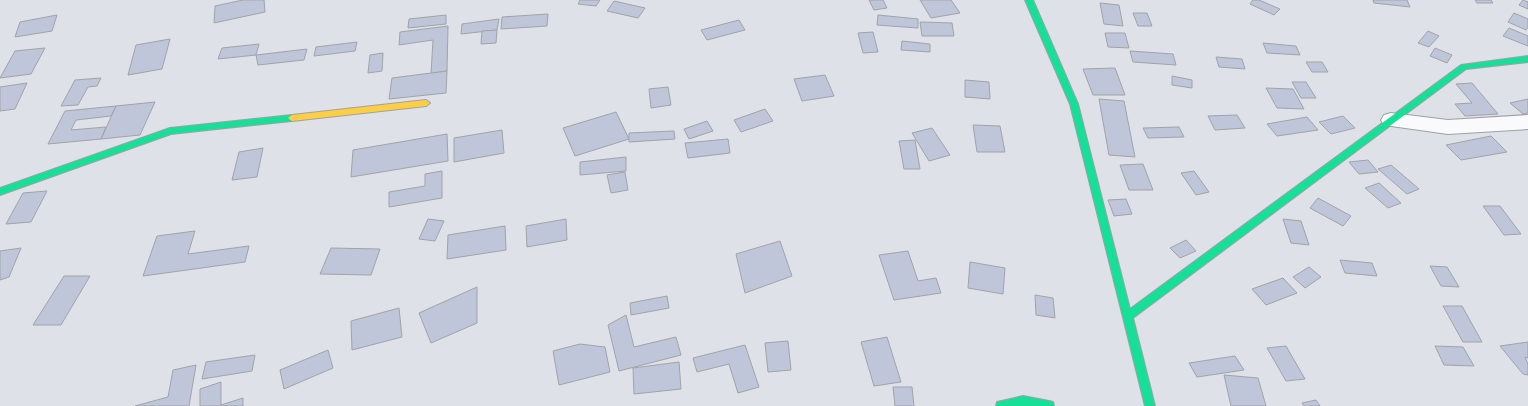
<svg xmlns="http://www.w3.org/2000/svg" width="1528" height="406" font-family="'Crimson Pro',serif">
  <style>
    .building { fill: #bfc6d9; stroke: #a1a3a8 }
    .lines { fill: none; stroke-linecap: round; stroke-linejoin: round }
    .street-casing { stroke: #9fa1a5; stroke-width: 2 }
    .fast-casing { stroke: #9fa1a5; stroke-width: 2 }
    .slow-casing { stroke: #9fa1a5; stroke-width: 2 }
    .street { fill: #fafafc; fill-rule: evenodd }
    .fast { fill: #16e098; fill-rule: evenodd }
    .slow { fill: #ffcf43; fill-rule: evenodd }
  </style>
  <rect width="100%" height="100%" fill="#dee1e8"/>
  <!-- building -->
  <g class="building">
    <path d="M243,0h21l1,12 -51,11 1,-17z"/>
    <path d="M580,0h20l-4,6 -18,-2z"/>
    <path d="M869,0h14l4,8 -13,2z"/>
    <path d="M920,0h31l9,13 -29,5z"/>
    <path d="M1253,0h6l21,9 -6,6 -24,-11z"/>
    <path d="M1373,0h34l3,7 -36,-4z"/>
    <path d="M1475,0h16l2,3h-16z"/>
    <path d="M1523,0l5,2v7l-9,-4z"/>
    <path d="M614,1l31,7 -7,10 -31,-7z"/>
    <path d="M1100,3l19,2 4,21 -19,-2z"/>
    <path d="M1133,13h14l5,13h-14z"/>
    <path d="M1514,13l14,6v8l-2,3 -18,-8z"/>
    <path d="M548,14l-1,12 -46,3 1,-12z"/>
    <path d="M57,15l-5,16 -37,6 5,-15z"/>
    <path d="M446,15v9l-38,4 1,-9z"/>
    <path d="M878,15l40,4v9l-41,-3z"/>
    <path d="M499,19l-2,11 -36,4 1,-10z"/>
    <path d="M739,20l6,10 -38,10 -6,-10z"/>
    <path d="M920,22l32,1 2,13h-32z"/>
    <path d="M448,26l-1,45 -16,3 2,-34 -34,5 1,-13z"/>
    <path d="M1509,28l19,8v10l-25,-10z"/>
    <path d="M497,30l-1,13 -15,1 1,-13z"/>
    <path d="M1428,31l11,5 -10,11 -11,-4z"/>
    <path d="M873,32l5,20 -15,1 -5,-20z"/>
    <path d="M1105,33h20l4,15 -21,-1z"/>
    <path d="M170,39l-8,30 -34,6 8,-30z"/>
    <path d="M902,41l28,3v8l-29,-2z"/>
    <path d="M357,42l-2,9 -41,5 2,-9z"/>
    <path d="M1263,43l33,3 4,9 -33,-2z"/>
    <path d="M259,44l-3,11 -38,4 4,-11z"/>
    <path d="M45,48l-14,26 -31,4 15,-27z"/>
    <path d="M1435,48l17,7 -5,8 -17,-7z"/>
    <path d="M307,49l-3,11 -46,5 -2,-10z"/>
    <path d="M1130,51l43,3 3,11 -43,-3z"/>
    <path d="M383,53l-1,18 -14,2 2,-18z"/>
    <path d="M1216,57l26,2 3,10 -26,-2z"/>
    <path d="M1306,62h16l6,10h-16z"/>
    <path d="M1115,68l10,27h-32l-10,-26z"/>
    <path d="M447,71l-1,22 -57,6 3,-21z"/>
    <path d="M825,75l9,21 -32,5 -8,-22z"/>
    <path d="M1172,76l20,4v8l-20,-3z"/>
    <path d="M101,78l-4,8 -9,1 -10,18 -17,1 14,-26z"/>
    <path d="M965,80l24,2 1,17 -25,-2z"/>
    <path d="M1292,82h14l10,16h-15z"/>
    <path d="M27,83l-12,26 -15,2v-24z"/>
    <path d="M1472,83l26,31 -33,2 -10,-12 17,-1 -16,-19z"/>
    <path d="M668,87l3,18 -20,3 -2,-19z"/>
    <path d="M1266,88l27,1 11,20 -27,-1z"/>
    <path d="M1099,99l25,2 11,56 -26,-2z"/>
    <path d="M1528,99v14l-5,1 -13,-11z"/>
    <path d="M155,102l-15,33 -39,4 15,-33z"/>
    <path d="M116,106l-5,10 -35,4 -5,10 35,-3 -5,12 -53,5 17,-33z"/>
    <path d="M765,109l8,12 -32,11 -7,-12z"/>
    <path d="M616,112l13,27 -54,17 -12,-28z"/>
    <path d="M1237,115l8,13 -30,2 -7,-14z"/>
    <path d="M1343,116l12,12 -24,6 -12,-12z"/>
    <path d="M1307,117l11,13 -41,6 -10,-12z"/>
    <path d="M707,121l6,10 -24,8 -5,-10z"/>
    <path d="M973,125l27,1 5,26h-28z"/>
    <path d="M1179,127l5,10 -36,1 -5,-10z"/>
    <path d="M932,128l18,27 -21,6 -17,-28z"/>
    <path d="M502,130l2,23 -50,9v-24z"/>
    <path d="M674,131l1,8 -46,3v-9z"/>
    <path d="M447,134l1,27 -97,16 2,-27z"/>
    <path d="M1491,136l16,16 -46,8 -15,-15z"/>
    <path d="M728,139l2,14 -42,5 -3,-15z"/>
    <path d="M915,140l5,29h-16l-5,-28z"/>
    <path d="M263,148l-6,29 -25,3 7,-28z"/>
    <path d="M626,157v14l-46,4v-13z"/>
    <path d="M1368,160l10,12 -19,2 -10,-12z"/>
    <path d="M1143,164l10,26h-24l-9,-25z"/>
    <path d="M1391,165l28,24 -12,5 -29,-25z"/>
    <path d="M442,171v27l-53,9v-15l36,-6v-12z"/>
    <path d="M1194,171l15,21 -13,3 -15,-22z"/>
    <path d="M625,172l3,18 -17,3 -4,-18z"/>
    <path d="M1379,183l22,20 -13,5 -23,-20z"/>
    <path d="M47,191l-16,31 -25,2 17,-31z"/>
    <path d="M1318,198l33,18 -8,10 -33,-18z"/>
    <path d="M1126,199l6,15 -18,2 -6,-16z"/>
    <path d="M1483,206h17l21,28 -17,1z"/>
    <path d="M428,219l16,2 -9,20 -16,-2z"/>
    <path d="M566,219l1,21 -40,7 -1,-21z"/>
    <path d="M1283,219l18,2 8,24 -18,-2z"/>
    <path d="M505,226l1,24 -59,9 1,-24z"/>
    <path d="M195,231l-7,23 61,-8 -4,16 -102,14 14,-40z"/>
    <path d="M1186,240l10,11 -16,7 -10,-10z"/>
    <path d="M780,241l12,35 -47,17 -9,-39z"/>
    <path d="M21,248l-12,29 -9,3v-29z"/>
    <path d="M331,248l49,1 -9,26 -51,-1z"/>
    <path d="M908,251l10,30 18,-3 5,15 -47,7 -15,-45z"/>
    <path d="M1340,260l32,3 5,13 -32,-3z"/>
    <path d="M970,262l35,6 -2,26 -35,-6z"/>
    <path d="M1430,266l17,1 12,20 -18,-1z"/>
    <path d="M1309,267l12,10 -16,11 -12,-11z"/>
    <path d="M64,276h26l-29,49h-28z"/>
    <path d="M1283,278l14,15 -31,12 -14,-16z"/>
    <path d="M477,287v36l-46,20 -12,-30z"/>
    <path d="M1035,295l18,3 2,20 -19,-3z"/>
    <path d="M667,296l2,12 -38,7 -1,-12z"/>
    <path d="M1443,306h19l20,36h-19z"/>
    <path d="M399,308l3,29 -50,13 -1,-29z"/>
    <path d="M626,315l8,32 42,-10 5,18 -62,16 -11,-46z"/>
    <path d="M887,337l14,45 -27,4 -13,-44z"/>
    <path d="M788,341l3,29 -23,2 -3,-29z"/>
    <path d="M1528,342v16l-3,-1 3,7v11l-5,-1 -23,-28z"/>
    <path d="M580,344l25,3 5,25 -51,13 -6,-34z"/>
    <path d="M745,345l14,42 -21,6 -9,-29 -32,8 -4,-14z"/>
    <path d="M1286,346l19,33 -19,2 -19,-33z"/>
    <path d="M1435,346l28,1 11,19 -30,-1z"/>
    <path d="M328,350l5,18 -49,21 -4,-19z"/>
    <path d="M255,355l-3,16 -50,8 4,-17z"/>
    <path d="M1235,356l9,14 -47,7 -8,-14z"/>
    <path d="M679,362l2,27 -47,5 -1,-26z"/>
    <path d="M196,365l-7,41h-54l33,-9 5,-27z"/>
    <path d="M1224,375l34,3 8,28h-35z"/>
    <path d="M221,382v23l22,-7v8h-43v-17z"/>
    <path d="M893,387h19l2,19h-19z"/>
    <path d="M1316,400l4,6h-16l-2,-3z"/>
  </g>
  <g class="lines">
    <defs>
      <path id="street" d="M1391,113l57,7 80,-5v14l-80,5 -64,-9 -3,-5 3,-5z"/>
      <g id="fast">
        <path d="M1025,0h8l45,104 52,205 331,-244 67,-9v6l-62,7 -333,249 22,88h-10l-75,-302z"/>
        <path d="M292,115l4,3 -4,3 -121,13 -171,61v-7l170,-60z"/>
        <path d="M1023,396l26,5 4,1 1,4h-58l1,-4z"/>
      </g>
      <path id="slow" d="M426,100l4,3 -4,3 -134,15 -4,-3 4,-3z"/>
    </defs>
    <!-- street casing -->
    <use href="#street" class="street-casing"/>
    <!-- fast casing -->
    <use href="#fast" class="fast-casing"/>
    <!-- slow casing -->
    <use href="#slow" class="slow-casing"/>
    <!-- street -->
    <use href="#street" class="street"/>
    <!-- fast -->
    <use href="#fast" class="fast"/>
    <!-- slow -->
    <use href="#slow" class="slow"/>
  </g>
</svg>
